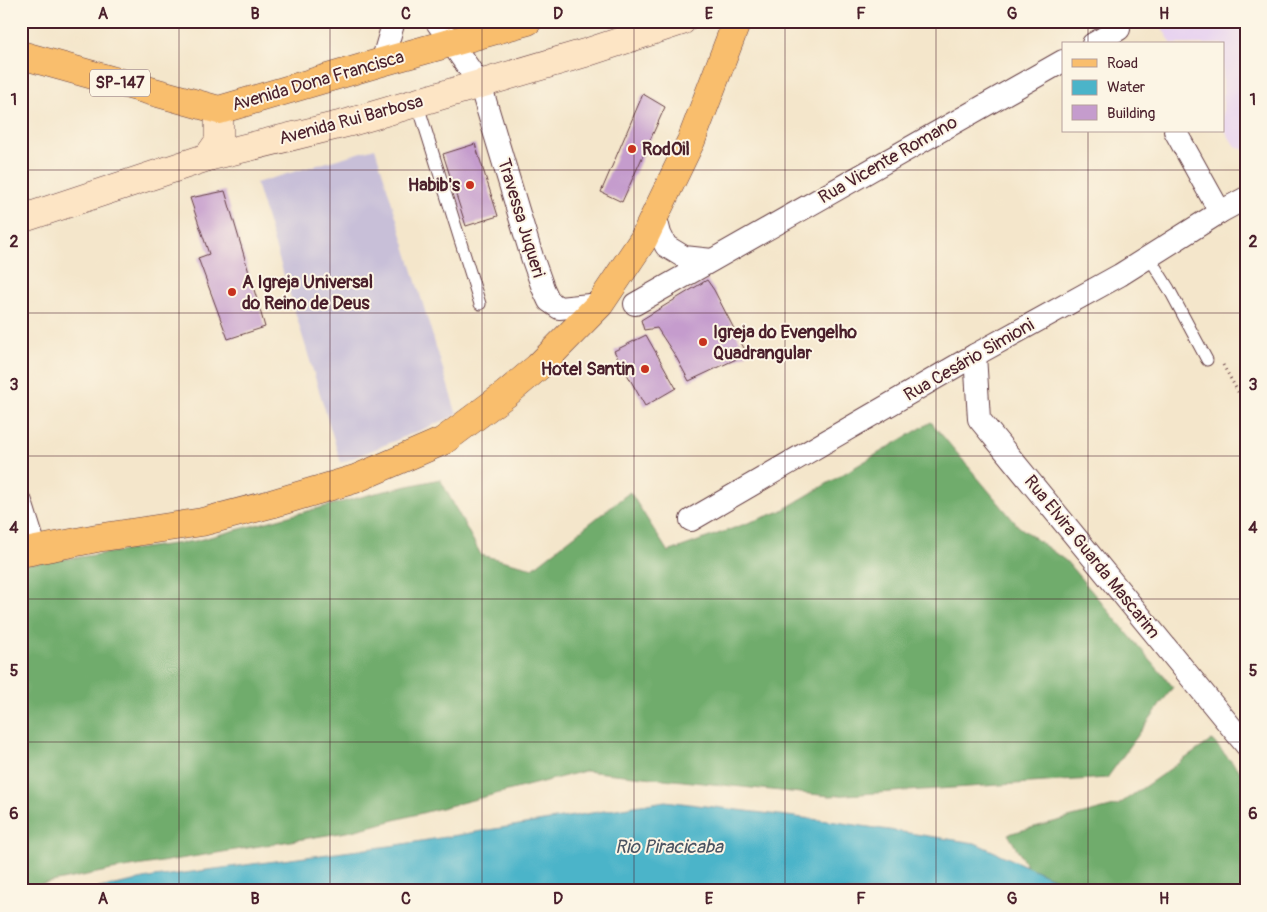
<svg xmlns="http://www.w3.org/2000/svg" width="1267" height="912" font-family="Pangolin,sans-serif">
  <style>
    .built { fill: #e7d2f0 }
    .industrial { fill: #c8bfd8 }
    .forest { fill: #70ac6c; stroke: #5d664c }
    .water { fill: #4bb4c9; stroke: #4a6a7a }
    .building { fill: #c59ccd }
    .lines { fill: none; stroke-linecap: round; stroke-linejoin: round }
    .lane-casing { stroke: #643d43; stroke-width: 13 }
    .street-casing { stroke: #643d43; stroke-width: 24 }
    .secondary-casing { stroke: #643d43; stroke-width: 29 }
    .primary-casing { stroke: #643d43; stroke-width: 29 }
    .path { stroke: #643d43; stroke-width: 3; stroke-dasharray: 1 4; stroke-linecap: butt }
    .lane { stroke: #fff; stroke-width: 11 }
    .street { stroke: #fff; stroke-width: 22 }
    .secondary { stroke: #fde5c5; stroke-width: 28 }
    .primary { stroke: #f9be6d; stroke-width: 28 }
    .grid { fill: none; stroke: #4a1f2b; stroke-width: 1; stroke-opacity: 0.55 }
    .poi-dot { fill: #c8321e; stroke: #fcf5e5; stroke-width: 2 }
    .labels { text-anchor: middle; dominant-baseline: central; stroke-width: 4; stroke-linejoin: round; paint-order: stroke }
    .shield { fill: #fcf5e5; stroke: #7f5f63; stroke-width: 1 }
    .shield-label { font-size: 16px; font-weight: bold; fill: #4a1f2b }
    .street-label { font-size: 18px; fill: #4a1f2b; stroke: #fcf5e5 }
    .poi-label { font-size: 18px; font-weight: bold; fill: #4a1f2b; stroke: #fcf5e5; text-anchor: start }
    .water-label { font-size: 19px; font-style: italic; fill: #4a5362; stroke: #fcf5e5 }
    .neatline { fill: none; stroke: #4a1f2b; stroke-width: 2 }
    .grid-label { font-size: 16px; text-anchor: middle; font-weight: bold; fill: #4a1f2b }
  </style>
  <rect width="100%" height="100%" fill="#fcf5e5"/>
  <filter id="ink" filterUnits="userSpaceOnUse"><feTurbulence type="fractalNoise" baseFrequency=".02" numOctaves="2"/><feDisplacementMap in="SourceGraphic" scale="10" xChannelSelector="R" yChannelSelector="G"/><feConvolveMatrix kernelMatrix="1 2 1 2 8 2 1 2 1" color-interpolation-filters="sRGB"/></filter>
  <filter id="wash" filterUnits="userSpaceOnUse"><feTurbulence type="fractalNoise" baseFrequency=".0096" numOctaves="4" result="noise"/><feDisplacementMap in="SourceGraphic" scale="20" xChannelSelector="R" yChannelSelector="G"/><feGaussianBlur stdDeviation="1.12" result="paint"/><feColorMatrix in="noise" values="0 0 0 0 0 0 0 0 0 0 0 0 0 0 0 0 0 1.4 0 .05"/><feComposite in="paint" operator="in"/></filter>
  <g filter="url(#wash)">
    <rect width="100%" height="100%" fill="#f4e6cb"/>
    <!-- built -->
    <path class="built" d="M1158,21h88v130l-12,-6 -11,-18v-83h-51z"/>
    <!-- industrial -->
    <path class="industrial" d="M375,148l82,267 -116,48 -85,-280z"/>
    <!-- forest -->
    <g class="forest">
      <path d="M931,422l87,104 48,35 107,126 -66,91 -277,18 -245,-25 -233,60 -240,39 -91,18v-323l174,-24 181,-48 64,-14 41,76 52,13 97,-76 38,60 113,-41z"/>
      <path d="M1212,740l34,38v113h-204l-34,-57 110,-29z"/>
    </g>
    <!-- water -->
    <path class="water" d="M665,801l171,21 139,21 107,48h-998l70,-14 243,-32z"/>
    <g id="blocks">
      <!-- building -->
      <g class="building">
        <path d="M643,94l22,13 -43,95 -21,-10z"/>
        <path d="M475,144l23,72 -32,10 -23,-72z"/>
        <path d="M225,191l40,136 -37,12 -30,-81 11,-4 -19,-56z"/>
        <path d="M707,280l7,10 33,64 -58,27 -13,-24 -19,-29 -13,2 -3,-10z"/>
        <path d="M646,335l30,53 -31,18 -31,-55z"/>
      </g>
    </g>
  </g>
  <g filter="url(#ink)">
    <use href="#blocks" fill-opacity="0" stroke="#643d43" stroke-width="1"/>
    <g class="lines">
      <defs>
        <g id="lane">
          <path d="M417,102l63,202"/>
          <path d="M1149,257l20,32 38,71"/>
        </g>
        <g id="street">
          <path d="M436,21l44,63 52,173 11,31 6,13 10,7 41,-4"/>
          <path d="M1093,44l26,-15"/>
          <path d="M382,62l12,-41"/>
          <path d="M1175,131l45,81"/>
          <path d="M655,214l5,20 6,12 18,11 28,3"/>
          <path d="M635,304l428,-243"/>
          <path d="M975,355l4,64 267,326"/>
          <path d="M21,502l15,48"/>
          <path d="M691,520l284,-165 145,-80 100,-63 26,-14"/>
        </g>
        <g id="secondary">
          <path d="M208,157l11,-16v-31"/>
          <path d="M21,219l187,-62 143,-35 234,-69 97,-32"/>
        </g>
        <g id="primary">
          <path d="M21,55l198,55 163,-48 146,-41"/>
          <path d="M21,553l76,-15 105,-16 69,-18 84,-25 88,-38 63,-47 32,-27 62,-63 43,-64 48,-99 46,-120"/>
        </g>
      </defs>
      <!-- lane casing -->
      <use href="#lane" class="lane-casing"/>
      <!-- street casing -->
      <use href="#street" class="street-casing"/>
      <!-- secondary casing -->
      <use href="#secondary" class="secondary-casing"/>
      <!-- primary casing -->
      <use href="#primary" class="primary-casing"/>
      <!-- path -->
      <path class="path" d="M1223,365l23,41"/>
      <!-- lane -->
      <use href="#lane" class="lane"/>
      <!-- street -->
      <use href="#street" class="street"/>
      <!-- secondary -->
      <use href="#secondary" class="secondary"/>
      <!-- primary -->
      <use href="#primary" class="primary"/>
    </g>
  </g>
  <!-- grid -->
  <path class="grid" d="M179,21v870M330,21v870M482,21v870M634,21v870M785,21v870M936,21v870M1088,21v23M1088,131v760M21,170h1225M21,313h1225M21,456h1225M21,599h1225M21,742h1225"/>
  <!-- markers -->
  <g class="poi-dot">
    <circle cx="632" cy="149" r="5"/>
    <circle cx="470" cy="185" r="5"/>
    <circle cx="232" cy="292" r="5"/>
    <circle cx="703" cy="342" r="5"/>
    <circle cx="645" cy="369" r="5"/>
  </g>
  <g class="labels">
    <!-- shield labels -->
    <rect class="shield" x="90" y="69.5" width="60" height="27" rx="4"/>
    <g class="shield-label">
      <text x="120" y="83">SP-147</text>
    </g>
    <!-- street labels -->
    <g class="street-label">
      <text transform="translate(318 81) rotate(-16)">Avenida Dona Francisca</text>
      <text transform="translate(351 120) rotate(-15)">Avenida Rui Barbosa</text>
      <text transform="translate(888 160) rotate(-30)">Rua Vicente Romano</text>
      <text transform="translate(521 218) rotate(73)">Travessa Juqueri</text>
      <text transform="translate(969 360) rotate(-30)">Rua Cesário Simioni</text>
      <text transform="translate(1092 557) rotate(51)">Rua Elvira Guarda Mascarim</text>
    </g>
    <!-- poi labels -->
    <g class="poi-label">
      <text x="642" y="149">RodOil</text>
      <text x="460" y="185" text-anchor="end">Habib's</text>
      <text x="242" y="282">A Igreja Universal<tspan x="242" dy="21">do Reino de Deus</tspan></text>
      <text x="713" y="332">Igreja do Evengelho<tspan x="713" dy="21">Quadrangular</tspan></text>
      <text x="635" y="369" text-anchor="end">Hotel Santin</text>
    </g>
    <!-- water labels -->
    <g class="water-label">
      <text x="669" y="847">Rio Piracicaba</text>
    </g>
  </g>
  <!-- margin -->
  <rect width="1267" height="912" fill="none" stroke="#fcf5e5" stroke-width="55"/>
  <!-- legend -->
  <rect x="1062" y="42" width="162" height="90" fill="#fcf5e5" stroke="#b59f9b"/>
  <rect x="1072" y="59" width="25" height="8" fill="#f9be6d" stroke="#b59f9b"/>
  <text x="1107" y="68" font-size="15" fill="#4a1f2b">Road</text>
  <rect x="1072" y="80" width="25" height="15" fill="#4bb4c9" stroke="#b59f9b"/>
  <text x="1107" y="92" font-size="15" fill="#4a1f2b">Water</text>
  <rect x="1072" y="105" width="25" height="15" fill="#c59ccd" stroke="#b59f9b"/>
  <text x="1107" y="118" font-size="15" fill="#4a1f2b">Building</text>
  <rect x="28" y="28" width="1212" height="856" class="neatline"/>
  <g class="grid-label">
    <text x="103" y="19">A</text>
    <text x="255" y="19">B</text>
    <text x="406" y="19">C</text>
    <text x="558" y="19">D</text>
    <text x="709" y="19">E</text>
    <text x="861" y="19">F</text>
    <text x="1012" y="19">G</text>
    <text x="1164" y="19">H</text>
    <text x="14" y="105">1</text>
    <text x="1253" y="105">1</text>
    <text x="14" y="247">2</text>
    <text x="1253" y="247">2</text>
    <text x="14" y="390">3</text>
    <text x="1253" y="390">3</text>
    <text x="14" y="533">4</text>
    <text x="1253" y="533">4</text>
    <text x="14" y="676">5</text>
    <text x="1253" y="676">5</text>
    <text x="14" y="819">6</text>
    <text x="1253" y="819">6</text>
    <text x="103" y="904">A</text>
    <text x="255" y="904">B</text>
    <text x="406" y="904">C</text>
    <text x="558" y="904">D</text>
    <text x="709" y="904">E</text>
    <text x="861" y="904">F</text>
    <text x="1012" y="904">G</text>
    <text x="1164" y="904">H</text>
  </g>
</svg>
